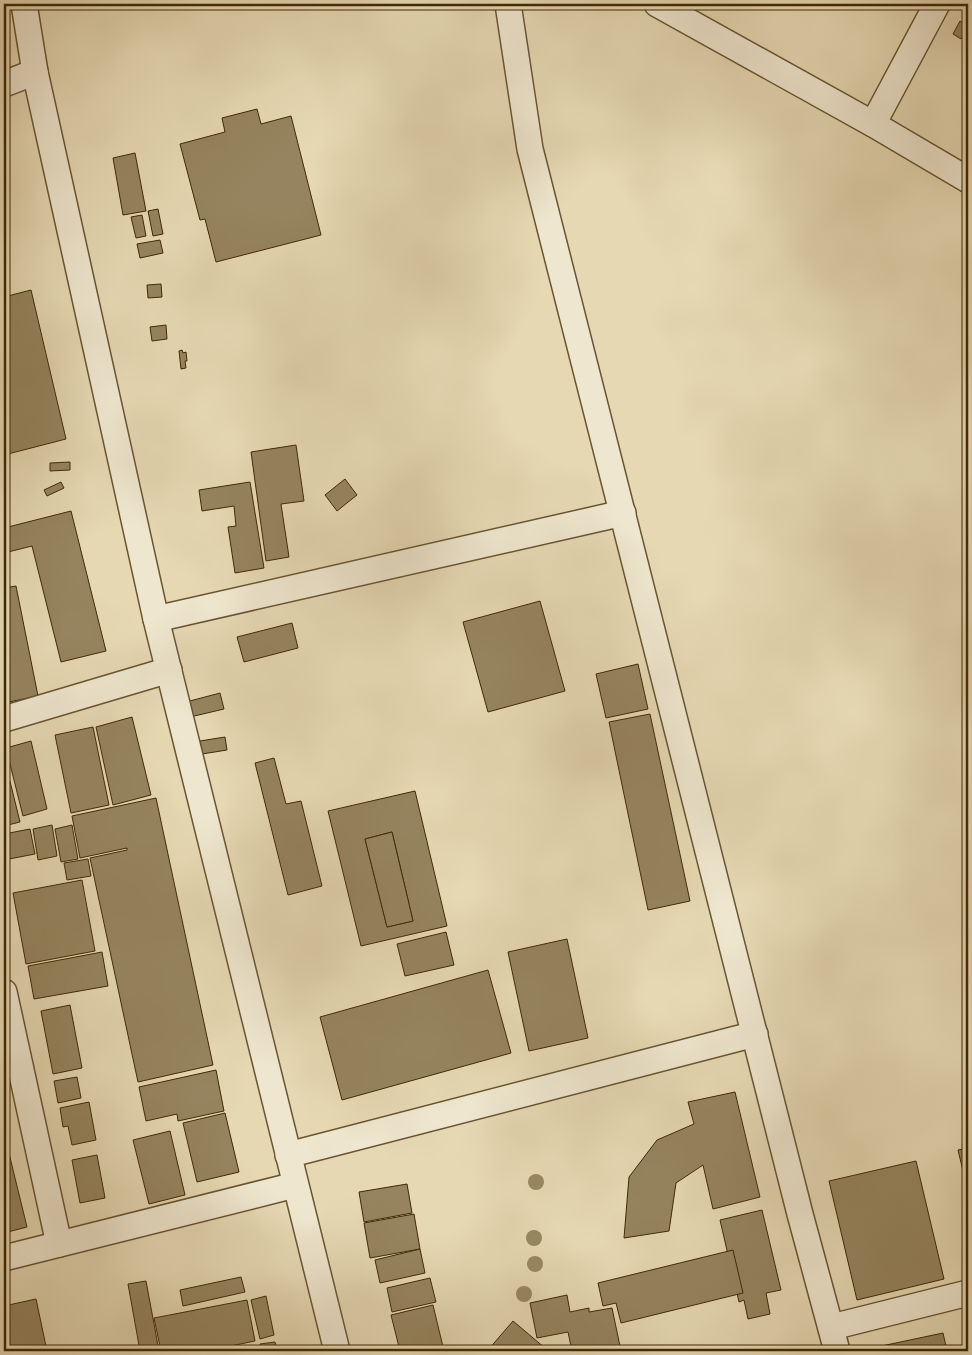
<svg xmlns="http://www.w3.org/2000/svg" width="972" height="1355" font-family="'Old Standard TT',serif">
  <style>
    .building { fill: #95845f; stroke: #3f2905; fill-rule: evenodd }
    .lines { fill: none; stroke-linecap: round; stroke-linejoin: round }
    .minor-casing { stroke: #685530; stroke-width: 28 }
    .minor { stroke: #eee6ce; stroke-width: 25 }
    .tree { fill: #998863 }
  </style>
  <rect width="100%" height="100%" fill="#e5d8b3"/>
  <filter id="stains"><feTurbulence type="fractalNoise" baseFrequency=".004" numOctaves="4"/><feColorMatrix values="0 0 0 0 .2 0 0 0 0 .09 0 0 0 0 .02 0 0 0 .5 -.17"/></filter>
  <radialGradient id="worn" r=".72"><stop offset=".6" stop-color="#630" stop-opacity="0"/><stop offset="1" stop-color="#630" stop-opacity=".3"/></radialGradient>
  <!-- building -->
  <g class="building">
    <path d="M960,21l8,5 -7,13 -8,-5z"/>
    <path d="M257,109l4,15 30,-8 30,119 -105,27 -11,-43 -5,1 -20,-76 45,-12 -3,-14z"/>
    <path d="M135,153l11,58 -23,4 -10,-57z"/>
    <path d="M158,209l5,25 -10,2 -5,-25z"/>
    <path d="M142,215l4,21 -10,2 -5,-21z"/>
    <path d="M160,240l3,13 -23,5 -3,-14z"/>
    <path d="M161,284l1,13 -14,1 -1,-13z"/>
    <path d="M31,290l35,149 -62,16v-158z"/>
    <path d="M166,325l1,14 -15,2 -2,-14z"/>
    <path d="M182,350l1,3 3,-1 1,9h-2l1,7 -5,1 -2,-18z"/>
    <path d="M296,445l8,56 -23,3 8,53 -23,4 -15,-109z"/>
    <path d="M70,462v8l-20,1v-8z"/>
    <path d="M345,479l12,16 -20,16 -12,-16z"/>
    <path d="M61,482l3,6 -17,8 -3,-6z"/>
    <path d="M250,482l14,86 -29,5 -7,-46 8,-1 -2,-20 -32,5 -3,-21z"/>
    <path d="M71,511l35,140 -45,11 -29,-116 -28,7v-25z"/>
    <path d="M16,586l22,110 -34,7v-115z"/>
    <path d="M540,601l25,90 -77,21 -25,-90z"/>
    <path d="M292,623l6,25 -54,14 -7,-25z"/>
    <path d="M638,664l10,45 -42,9 -10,-44z"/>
    <path d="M220,693l4,16 -34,8 -4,-15z"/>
    <path d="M650,714l40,187 -42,9 -39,-188z"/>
    <path d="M132,717l19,78 -38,10 -17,-78z"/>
    <path d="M93,727l16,78 -38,8 -16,-78z"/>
    <path d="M225,737l2,13 -25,4 -2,-13z"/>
    <path d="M31,741l16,68 -24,7 -17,-68z"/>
    <path d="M4,757l16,65 -16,4z"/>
    <path d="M274,758l12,46 15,-3 21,85 -34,9 -33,-132z"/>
    <path d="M415,791l32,135 -86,20 -33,-135zM392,832l21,89 -26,6 -22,-88z"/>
    <path d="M156,798l57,267 -75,17 -48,-224 37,-8v-2l-47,10 -8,-42z"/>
    <path d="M52,825l5,31 -19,4 -5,-31z"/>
    <path d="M72,825l6,34 -17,3 -6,-33z"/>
    <path d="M30,829l5,25 -31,6v-26z"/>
    <path d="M392,832l21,89 -26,6 -22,-88z"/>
    <path d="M88,859l3,17 -24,4 -3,-17z"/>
    <path d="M82,880l13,71 -69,13 -13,-71z"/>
    <path d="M446,932l8,33 -49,11 -8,-32z"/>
    <path d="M567,939l21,99 -59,13 -21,-99z"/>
    <path d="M102,952l6,34 -74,13 -6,-33z"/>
    <path d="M488,970l23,83 -169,47 -22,-83z"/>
    <path d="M70,1005l12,63 -29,6 -12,-63z"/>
    <path d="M216,1070l8,41 -46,10 -1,-7 -31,7 -7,-34z"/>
    <path d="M77,1077l4,21 -23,5 -4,-22z"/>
    <path d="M735,1092l25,105 -47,12 -10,-44 -27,18 -7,48 -45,7 5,-61 28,-37 37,-16 -6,-22z"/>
    <path d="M89,1102l7,38 -24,5 -4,-19 -5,1 -3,-19z"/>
    <path d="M225,1113l14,59 -42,10 -14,-59z"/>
    <path d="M170,1131l15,64 -36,9 -16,-64z"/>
    <path d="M4,1133l23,94 -23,6z"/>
    <path d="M968,1148v44l-10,-42z"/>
    <path d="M97,1155l8,43 -25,5 -8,-43z"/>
    <path d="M916,1161l28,118 -87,21 -28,-119z"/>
    <path d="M407,1184l5,29 -48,9 -5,-30z"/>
    <path d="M762,1210l19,80 -15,3 4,21 -22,5 -4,-19 -5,2 -19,-82z"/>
    <path d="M414,1214l6,35 -50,9 -6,-35z"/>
    <path d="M420,1249l5,24 -45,10 -5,-23z"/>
    <path d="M733,1250l10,43 -122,30 -5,-20 -13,3 -5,-23z"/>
    <path d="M241,1277l4,15 -62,14 -3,-16z"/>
    <path d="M430,1278l6,24 -44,10 -5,-24z"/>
    <path d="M146,1281l13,70h-19l-12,-67z"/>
    <path d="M567,1295l3,17 19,-4v4l23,-4 9,43h-49l-4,-19 -31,6 -7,-35z"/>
    <path d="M266,1296l8,39 -14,4 -9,-39z"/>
    <path d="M36,1299l11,52h-43v-45z"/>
    <path d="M247,1300l8,41 -49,10h-45l-7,-33z"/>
    <path d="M433,1305l11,46h-44l-9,-36z"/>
    <path d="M513,1321l32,27 -3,3 -54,-1z"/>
    <path d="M943,1333l4,18h-74l-1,-3z"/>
    <path d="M275,1342l2,9h-16l-1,-7z"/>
  </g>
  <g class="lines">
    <defs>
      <g id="minor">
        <path d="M24,4l11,68 121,547 181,732"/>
        <path d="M508,4l22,145 270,1065 37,137"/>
        <path d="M657,4l216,120 95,56"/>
        <path d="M4,84l31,-12"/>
        <path d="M873,124l64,-120"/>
        <path d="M156,619l467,-106"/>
        <path d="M4,719l165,-49"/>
        <path d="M4,992l55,252"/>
        <path d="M288,1155l467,-121"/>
        <path d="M4,1258l291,-73"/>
        <path d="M832,1327l136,-34"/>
      </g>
    </defs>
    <!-- minor casing -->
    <use href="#minor" class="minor-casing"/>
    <!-- minor -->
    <use href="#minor" class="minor"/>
  </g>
  <!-- trees -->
  <g class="tree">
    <circle cx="536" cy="1182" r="8"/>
    <circle cx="534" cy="1238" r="8"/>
    <circle cx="535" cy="1264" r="8"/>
    <circle cx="524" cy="1294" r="8"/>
  </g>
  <!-- margin -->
  <rect width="972" height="1355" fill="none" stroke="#e5d8b3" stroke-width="20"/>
  <rect x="5" y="5" width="962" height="1345" fill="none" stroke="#3f2905" stroke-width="2.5"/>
  <rect x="10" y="10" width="952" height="1335" fill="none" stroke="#3f2905"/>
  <rect width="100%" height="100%" filter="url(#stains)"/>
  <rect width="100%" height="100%" fill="url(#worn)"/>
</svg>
